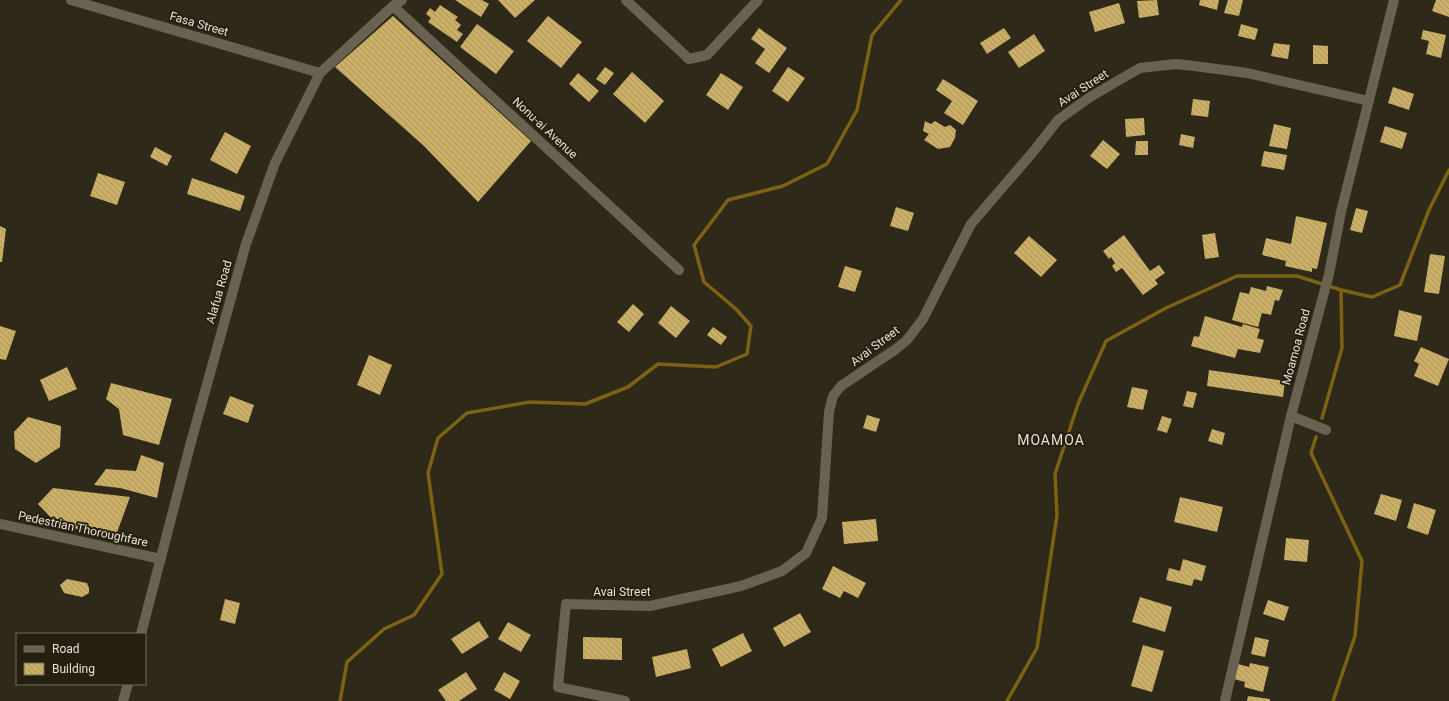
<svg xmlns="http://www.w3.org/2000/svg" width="1449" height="701" font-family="Roboto,sans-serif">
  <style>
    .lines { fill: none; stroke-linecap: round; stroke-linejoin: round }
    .stream { stroke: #7d6214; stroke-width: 3.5 }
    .building { fill: url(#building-back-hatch) }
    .minor { stroke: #696251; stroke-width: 10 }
    .labels { text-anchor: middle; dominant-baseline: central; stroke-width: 4; stroke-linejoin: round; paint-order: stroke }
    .street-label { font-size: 12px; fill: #e4e0d6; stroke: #251f10 }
    .quarter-label { font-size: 14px; letter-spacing: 1px; fill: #e4e0d6; stroke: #251f10 }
  </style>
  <defs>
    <pattern id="building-back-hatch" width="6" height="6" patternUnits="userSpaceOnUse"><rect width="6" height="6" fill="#cbaf67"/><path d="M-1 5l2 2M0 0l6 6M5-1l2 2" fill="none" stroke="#a9945d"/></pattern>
  </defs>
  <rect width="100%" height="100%" fill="#2f2919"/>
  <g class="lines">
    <!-- stream -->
    <g class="stream">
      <path d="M1322,418l20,-70 -1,-58"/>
      <path d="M1316,437l-5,16 51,108 -7,75 -22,65"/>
      <path d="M340,701l7,-39 37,-33 30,-14 28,-41 -14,-101 10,-35 29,-25 63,-11 55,2 43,-17 30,-23 58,3 31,-13 4,-28 -15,-17 -32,-27 -10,-37 34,-45 55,-14 44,-22 30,-54 15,-75 29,-35"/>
      <path d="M1007,701l30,-53 20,-133 -2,-41 23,-70 28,-63 60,-33 71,-32h60l44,14 31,7 28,-12 29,-75 20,-40"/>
    </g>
  </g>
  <!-- building -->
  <g class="building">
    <path d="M455,0h27l7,4 -8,13z"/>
    <path d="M498,0h37l-20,18z"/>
    <path d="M1157,0l2,15 -20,3 -2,-17z"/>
    <path d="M1200,0h19l-2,10 -18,-5z"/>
    <path d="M1228,0h15l-4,16 -15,-3z"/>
    <path d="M1436,0h13v17l-17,-6z"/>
    <path d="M1119,3l6,20 -30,9 -6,-20z"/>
    <path d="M440,5l18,12 -3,3 6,5 -4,5 6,4 -6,8 -29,-20 3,-4 -5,-4 4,-6 5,4z"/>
    <path d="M393,16l138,125 -53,61 -54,-56 -89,-79z"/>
    <path d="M548,16l34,26 -21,26 -34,-27z"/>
    <path d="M477,24l37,27 -18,23 -36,-27z"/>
    <path d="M1241,24l17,5 -3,11 -17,-4z"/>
    <path d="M759,28l28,20 -18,25 -14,-10 10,-14 -14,-10z"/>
    <path d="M1004,28l7,10 -24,16 -7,-11z"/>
    <path d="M1423,30l23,5 -5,23 -15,-4 3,-13 -8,-2z"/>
    <path d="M1034,34l11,17 -26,17 -11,-16z"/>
    <path d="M1274,43l16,2 -2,14 -17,-3z"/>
    <path d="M1313,45l15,1v18h-15z"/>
    <path d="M605,67l9,6 -9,12 -9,-6z"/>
    <path d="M788,67l17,11 -17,24 -16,-11z"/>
    <path d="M632,72l32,29 -19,22 -32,-29z"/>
    <path d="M578,73l21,18 -10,11 -20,-18z"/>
    <path d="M721,73l22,14 -15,23 -22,-15z"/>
    <path d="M943,79l35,22 -15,24 -19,-12 8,-12 -16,-11z"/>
    <path d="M1393,87l21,7 -5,16 -21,-7z"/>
    <path d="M1193,99l17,2 -2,16 -17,-2z"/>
    <path d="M1144,118l1,17 -19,2 -1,-18z"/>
    <path d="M925,121l6,3 4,-3 10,6 5,-2 6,5 -1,8 -5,9 -12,2 -14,-9 5,-6 -6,-3z"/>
    <path d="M1274,124l17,4 -4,21 -18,-3z"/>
    <path d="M1385,126l22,7 -5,16 -22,-7z"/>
    <path d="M225,132l26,14 -14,28 -27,-14z"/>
    <path d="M1181,134l14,3 -2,11 -14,-3z"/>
    <path d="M1103,140l17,14 -13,15 -17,-13z"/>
    <path d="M1136,141h12v14h-13z"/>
    <path d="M155,147l17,9 -5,10 -17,-9z"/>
    <path d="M1264,151l23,4 -3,15 -23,-4z"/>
    <path d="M98,173l27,9 -8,23 -27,-9z"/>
    <path d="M192,178l53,18 -5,15 -53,-17z"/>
    <path d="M896,207l18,6 -6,18 -18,-5z"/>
    <path d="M1356,208l12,3 -6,22 -12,-3z"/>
    <path d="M1296,216l31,7 -10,46 -5,-1v4l-27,-6 1,-5 -24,-6 4,-17 25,6z"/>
    <path d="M0,226l6,3 -4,33h-2z"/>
    <path d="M1215,233l4,24 -14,2 -3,-24z"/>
    <path d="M1124,235l26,36 9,-6 6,8 -10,7 3,4 -15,11 -21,-27 -6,4 -4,-6 3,-3 -4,-6 -2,2 -6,-8z"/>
    <path d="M1029,236l28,24 -16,17 -27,-24z"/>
    <path d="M1430,254l15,2 -6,38 -15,-2z"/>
    <path d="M845,266l17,5 -7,21 -17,-5z"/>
    <path d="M1267,286l16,4 -4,11 -4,-1 -4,15 -9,-2 -4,14 -26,-7 8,-28 9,2 2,-7 15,4z"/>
    <path d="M633,304l11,10 -15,18 -12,-10z"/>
    <path d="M671,306l19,15 -14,17 -18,-15z"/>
    <path d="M1399,310l23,6 -5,25 -23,-5z"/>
    <path d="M1205,316l37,11 1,-3 17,5 -3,9 7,2 -4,13 -22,-4 -3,9 -44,-12 3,-10 5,1z"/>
    <path d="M0,326l16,5 -10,29 -6,-1z"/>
    <path d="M713,327l14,10 -6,8 -14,-10z"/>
    <path d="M1421,347l28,12 -11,27 -24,-10 5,-12 -5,-3z"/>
    <path d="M369,355l23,10 -12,30 -23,-10z"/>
    <path d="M67,367l10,22 -28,12 -9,-21z"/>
    <path d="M1209,370l76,11 -2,16 -76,-11z"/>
    <path d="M111,383l61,16 -13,46 -36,-10 -4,-26 -13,-10z"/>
    <path d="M1132,387l16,3 -5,20 -16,-3z"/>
    <path d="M1187,391l10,2 -4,15 -10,-2z"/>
    <path d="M230,396l24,9 -6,18 -25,-9z"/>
    <path d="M867,415l13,4 -4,13 -13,-4z"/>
    <path d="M1162,416l10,3 -5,14 -10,-3z"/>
    <path d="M28,417l33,9 -1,21 -24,16 -21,-14 -1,-17z"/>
    <path d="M1212,429l13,4 -3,12 -14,-4z"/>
    <path d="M141,455l23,8 -7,35 -37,-10 -26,-3 12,-16 30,2z"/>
    <path d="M53,488l77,9 -15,41 -58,-14 -19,-20z"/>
    <path d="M1381,494l21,6 -6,21 -22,-7z"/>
    <path d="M1180,497l43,10 -6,25 -43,-10z"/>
    <path d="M1414,503l22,7 -8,25 -21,-7z"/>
    <path d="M876,519l2,22 -34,3 -2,-22z"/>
    <path d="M1286,538l23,2 -2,22 -23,-2z"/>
    <path d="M1183,559l23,7 -4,15 -8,-2 -2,7 -26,-6 3,-12 11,3z"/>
    <path d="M833,566l33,17 -8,15 -14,-7 -4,7 -18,-9z"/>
    <path d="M67,579l20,4 2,5v5l-7,4 -18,-4 -4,-8z"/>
    <path d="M1140,597l32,10 -7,25 -33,-10z"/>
    <path d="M225,599l15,4 -5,21 -15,-4z"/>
    <path d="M1268,600l21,7 -5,14 -21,-7z"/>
    <path d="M800,613l11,19 -27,15 -11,-19z"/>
    <path d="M479,621l10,16 -27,17 -11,-15z"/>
    <path d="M508,622l23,13 -10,17 -23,-13z"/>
    <path d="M743,633l9,18 -31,16 -9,-18z"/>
    <path d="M583,637l39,1v22l-39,-1z"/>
    <path d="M1255,637l14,3 -4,17 -14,-3z"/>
    <path d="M1143,645l21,6 -12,41 -21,-6z"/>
    <path d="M687,649l4,19 -35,9 -4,-20z"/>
    <path d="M1250,663l19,4 -6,25 -19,-5 1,-5 -11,-3 4,-15 11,3z"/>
    <path d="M466,672l11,17 -18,12h-13l-8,-11z"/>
    <path d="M504,672l16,9 -10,18 -16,-9z"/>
    <path d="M1248,696l22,3v2h-23z"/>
  </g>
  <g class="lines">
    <!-- minor -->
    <g class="minor">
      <path d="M71,0l249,73"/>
      <path d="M626,0l63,59 18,-4 51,-55"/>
      <path d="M393,6l286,264"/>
      <path d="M1291,416l35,14"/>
      <path d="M0,524l161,35"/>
      <path d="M141,634l50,-192 55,-198 29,-81 45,-90 73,-67 9,-6"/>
      <path d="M123,701l5,-17"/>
      <path d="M625,701l-67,-14 8,-83 84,2 91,-20 41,-15 24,-18 16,-35 7,-106 4,-16 8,-10 55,-37 11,-9 16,-21 48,-95 62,-72 25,-32 32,-23 50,-29 36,-4 18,2 53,7 122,28"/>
      <path d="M1225,701l66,-285 38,-142 12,-62 53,-212"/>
    </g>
  </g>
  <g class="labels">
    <!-- street labels -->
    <g class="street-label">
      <text transform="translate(199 24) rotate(16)">Fasa Street</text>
      <text transform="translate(1083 88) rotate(-33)">Avai Street</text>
      <text transform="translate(545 128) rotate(43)">Nonu-ai Avenue</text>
      <text transform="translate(219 292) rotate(-74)">Alafua Road</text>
      <text transform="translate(875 346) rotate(-37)">Avai Street</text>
      <text transform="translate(1296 347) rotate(-75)">Moamoa Road</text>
      <text transform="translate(83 529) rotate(12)">Pedestrian Thoroughfare</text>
      <text x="622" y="592">Avai Street</text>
    </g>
    <!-- quarter labels -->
    <g class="quarter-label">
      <text x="1051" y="440">MOAMOA</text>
    </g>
  </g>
  <!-- legend -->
  <rect x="16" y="633" width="130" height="52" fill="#251f10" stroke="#716c5f"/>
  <rect x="24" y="646" width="20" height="6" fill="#696251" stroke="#716c5f"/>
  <text x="52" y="653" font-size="12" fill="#e4e0d6">Road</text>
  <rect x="24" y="663" width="20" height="12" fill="url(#building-back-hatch)" stroke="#716c5f"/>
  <text x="52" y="673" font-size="12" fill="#e4e0d6">Building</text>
</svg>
